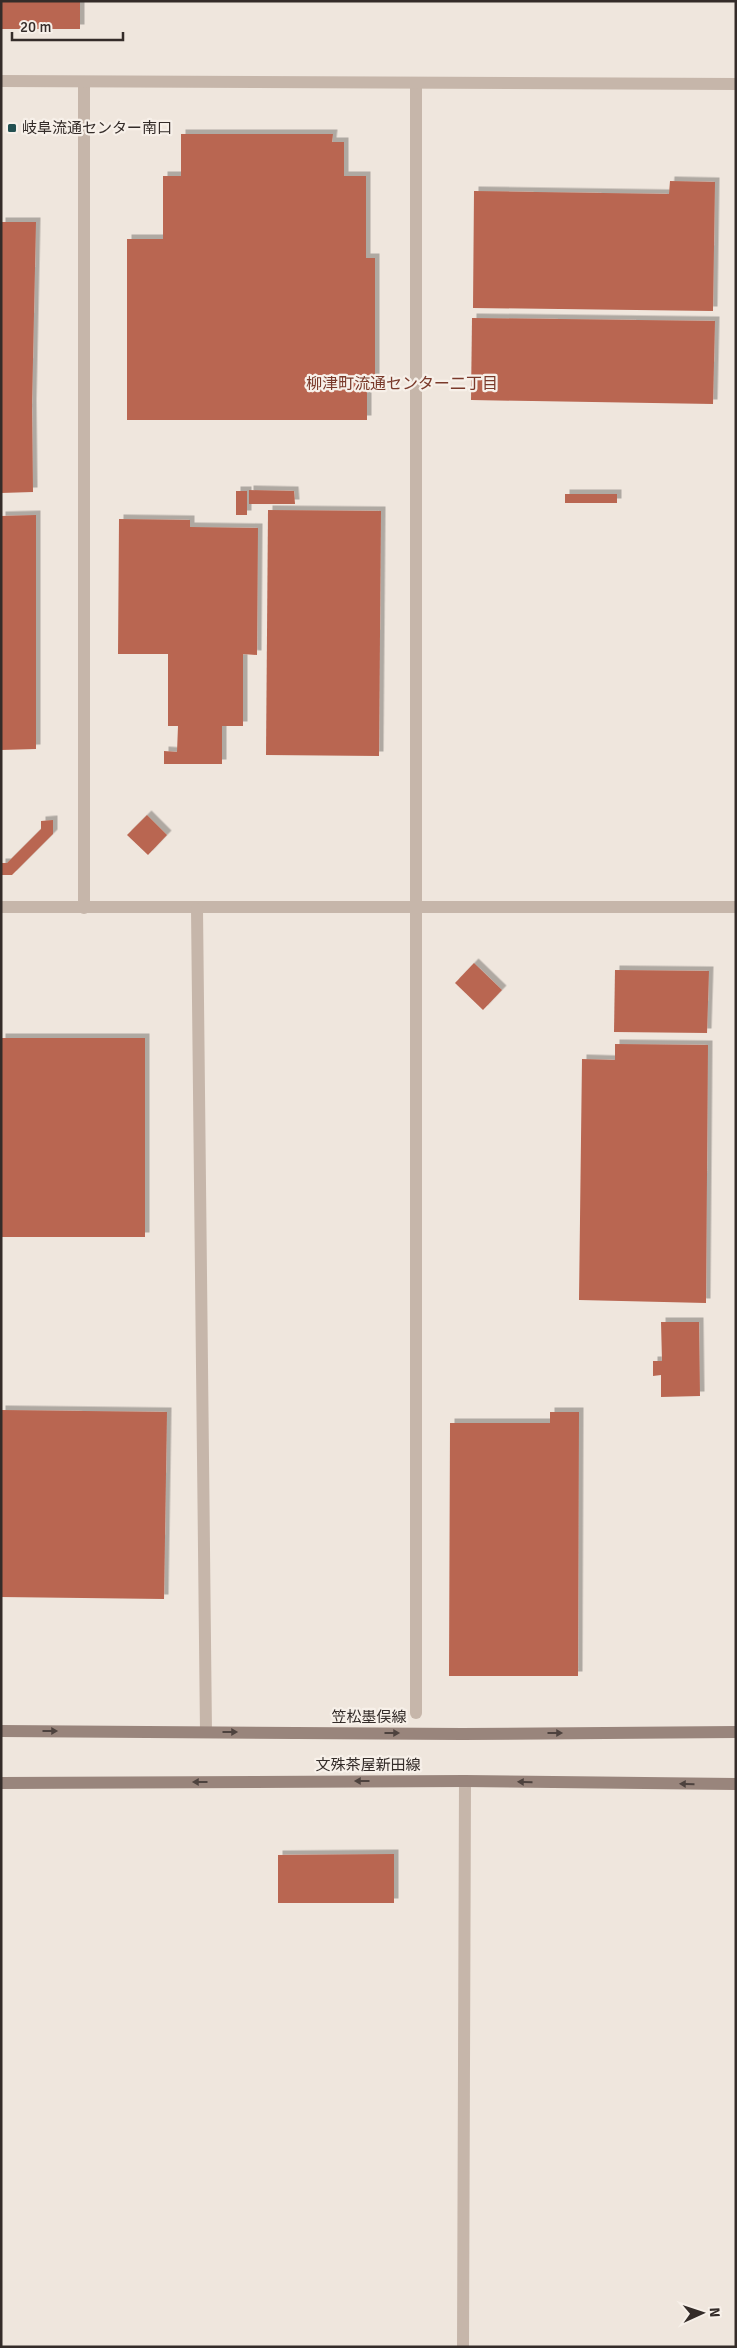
<svg xmlns="http://www.w3.org/2000/svg" width="737" height="2348" font-family="Signika,'Noto Sans JP',sans-serif">
  <style>
    .building { fill: #b96651; filter: url(#shadow) }
    .lines { fill: none; stroke-linecap: round; stroke-linejoin: round }
    .minor { stroke: #c6b6aa; stroke-width: 12 }
    .tertiary { stroke: #c6b6aa; stroke-width: 12 }
    .secondary { stroke: #99857c; stroke-width: 12 }
    .oneway { fill: #4d423e }
    .poi-dot { fill: #235051; stroke: #f7f0e9; stroke-width: 2 }
    .labels { text-anchor: middle; dominant-baseline: central; stroke-width: 4.5; stroke-linejoin: round; paint-order: stroke }
    .poi-label { font-size: 15px; fill: #342c29; stroke: #f7f0e9; text-anchor: start }
    .street-label { font-size: 15px; fill: #342c29; stroke: #f7f0e9 }
    .neighbourhood-label { font-size: 16px; fill: #7a3a2b; stroke: #f7f0e9 }
  </style>
  <defs>
    <filter id="shadow"><feDropShadow dx="4.5" dy="-4.5" stdDeviation="0" flood-color="#0004"/></filter>
  </defs>
  <rect width="100%" height="100%" fill="#efe6dd"/>
  <!-- building -->
  <g class="building">
    <rect x="1" y="1" width="79" height="28"/>
    <path d="M181,134h152l-1,8h12v34h22v82h9v125h-8v37h-240v-181h36v-63h18z"/>
    <path d="M670,181l45,1 -2,129 -240,-3 1,-117 195,3z"/>
    <path d="M1,222h35l-4,183 1,87 -32,1z"/>
    <path d="M472,318l243,3 -2,83 -242,-4z"/>
    <path d="M249,490l45,1 1,13h-46z"/>
    <rect x="236" y="491" width="11" height="24"/>
    <rect x="565" y="494" width="52" height="9"/>
    <path d="M268,510l113,1 -2,245 -113,-1z"/>
    <path d="M36,515v234l-35,1v-234z"/>
    <path d="M119,519l71,1v7l68,1 -1,127 -14,-1v72h-21v38h-58v-13l13,1 1,-26h-10v-72h-50z"/>
    <path d="M147,815l20,20 -19,20 -21,-20z"/>
    <path d="M53,820v14l-41,41h-11v-12h6l34,-34v-8z"/>
    <path d="M474,963l28,27 -19,20 -28,-27z"/>
    <path d="M615,970l94,1 -2,62 -93,-1z"/>
    <rect x="1" y="1038" width="144" height="199"/>
    <path d="M615,1044l93,1 -2,258 -127,-3 3,-241 33,1z"/>
    <path d="M661,1322h38l1,74 -39,1v-22l-8,1v-15h9z"/>
    <path d="M1,1410l166,2 -3,187 -163,-2z"/>
    <path d="M550,1412h29l-1,264h-129l1,-253h100z"/>
    <path d="M394,1854v49h-116v-48z"/>
  </g>
  <g class="lines">
    <!-- minor -->
    <g class="minor">
      <path d="M84,82v826"/>
      <path d="M1,907h735"/>
      <path d="M197,909l9,823"/>
      <path d="M416,1713v-1630"/>
      <path d="M463,2347l2,-566"/>
    </g>
    <!-- tertiary -->
    <path class="tertiary" d="M1,81l735,3"/>
    <!-- secondary -->
    <g class="secondary">
      <path d="M1,1731l461,3 274,-2"/>
      <path d="M1,1783l464,-2 271,3"/>
    </g>
  </g>
  <!-- one-way arrows -->
  <defs><path id="oneway-solid" d="M-6-.8H1V-3.2L6.5 0L1 3.2V.8H-6Z" transform="scale(1.25)"/></defs>
  <g class="oneway">
    <use href="#oneway-solid" transform="translate(50 1731)"/>
    <use href="#oneway-solid" transform="translate(230 1732)"/>
    <use href="#oneway-solid" transform="translate(392 1733)"/>
    <use href="#oneway-solid" transform="translate(555 1733)"/>
    <use href="#oneway-solid" transform="translate(362 1781) rotate(180)"/>
    <use href="#oneway-solid" transform="translate(200 1782) rotate(180)"/>
    <use href="#oneway-solid" transform="translate(525 1782) rotate(-179)"/>
    <use href="#oneway-solid" transform="translate(687 1784) rotate(-179)"/>
  </g>
  <!-- markers -->
  <rect class="poi-dot" x="7" y="123" width="10" height="10" rx="2.5"/>
  <g class="labels">
    <!-- poi labels -->
    <g class="poi-label">
      <text x="22" y="128">岐阜流通センター南口</text>
    </g>
    <!-- street labels -->
    <g class="street-label">
      <text x="369" y="1717">笠松墨俣線</text>
      <text x="368" y="1765">文殊茶屋新田線</text>
    </g>
    <!-- neighbourhood labels -->
    <g class="neighbourhood-label">
      <text x="402" y="384">柳津町流通センター二丁目</text>
    </g>
  </g>
  <!-- border -->
  <rect width="737" height="2348" fill="none" stroke="#342c29" stroke-width="5"/>
  <!-- north arrow -->
  <g transform="translate(702 2313) rotate(87)" stroke="#f7f0e9" stroke-width="4" paint-order="stroke">
  <path d="M0-4L9 19L0 12L-9 19Z" fill="#342c29"/>
  <text y="-8" font-size="14" font-weight="bold" text-anchor="middle" fill="#342c29">N</text>
  </g>
  <!-- scale -->
  <path d="M12 32v8h111v-8" fill="none" stroke="#342c29" stroke-width="2.5"/>
  <text x="20" y="32" font-size="15" fill="#342c29" stroke="#f7f0e9" stroke-width="4" paint-order="stroke">20 m</text>
</svg>
